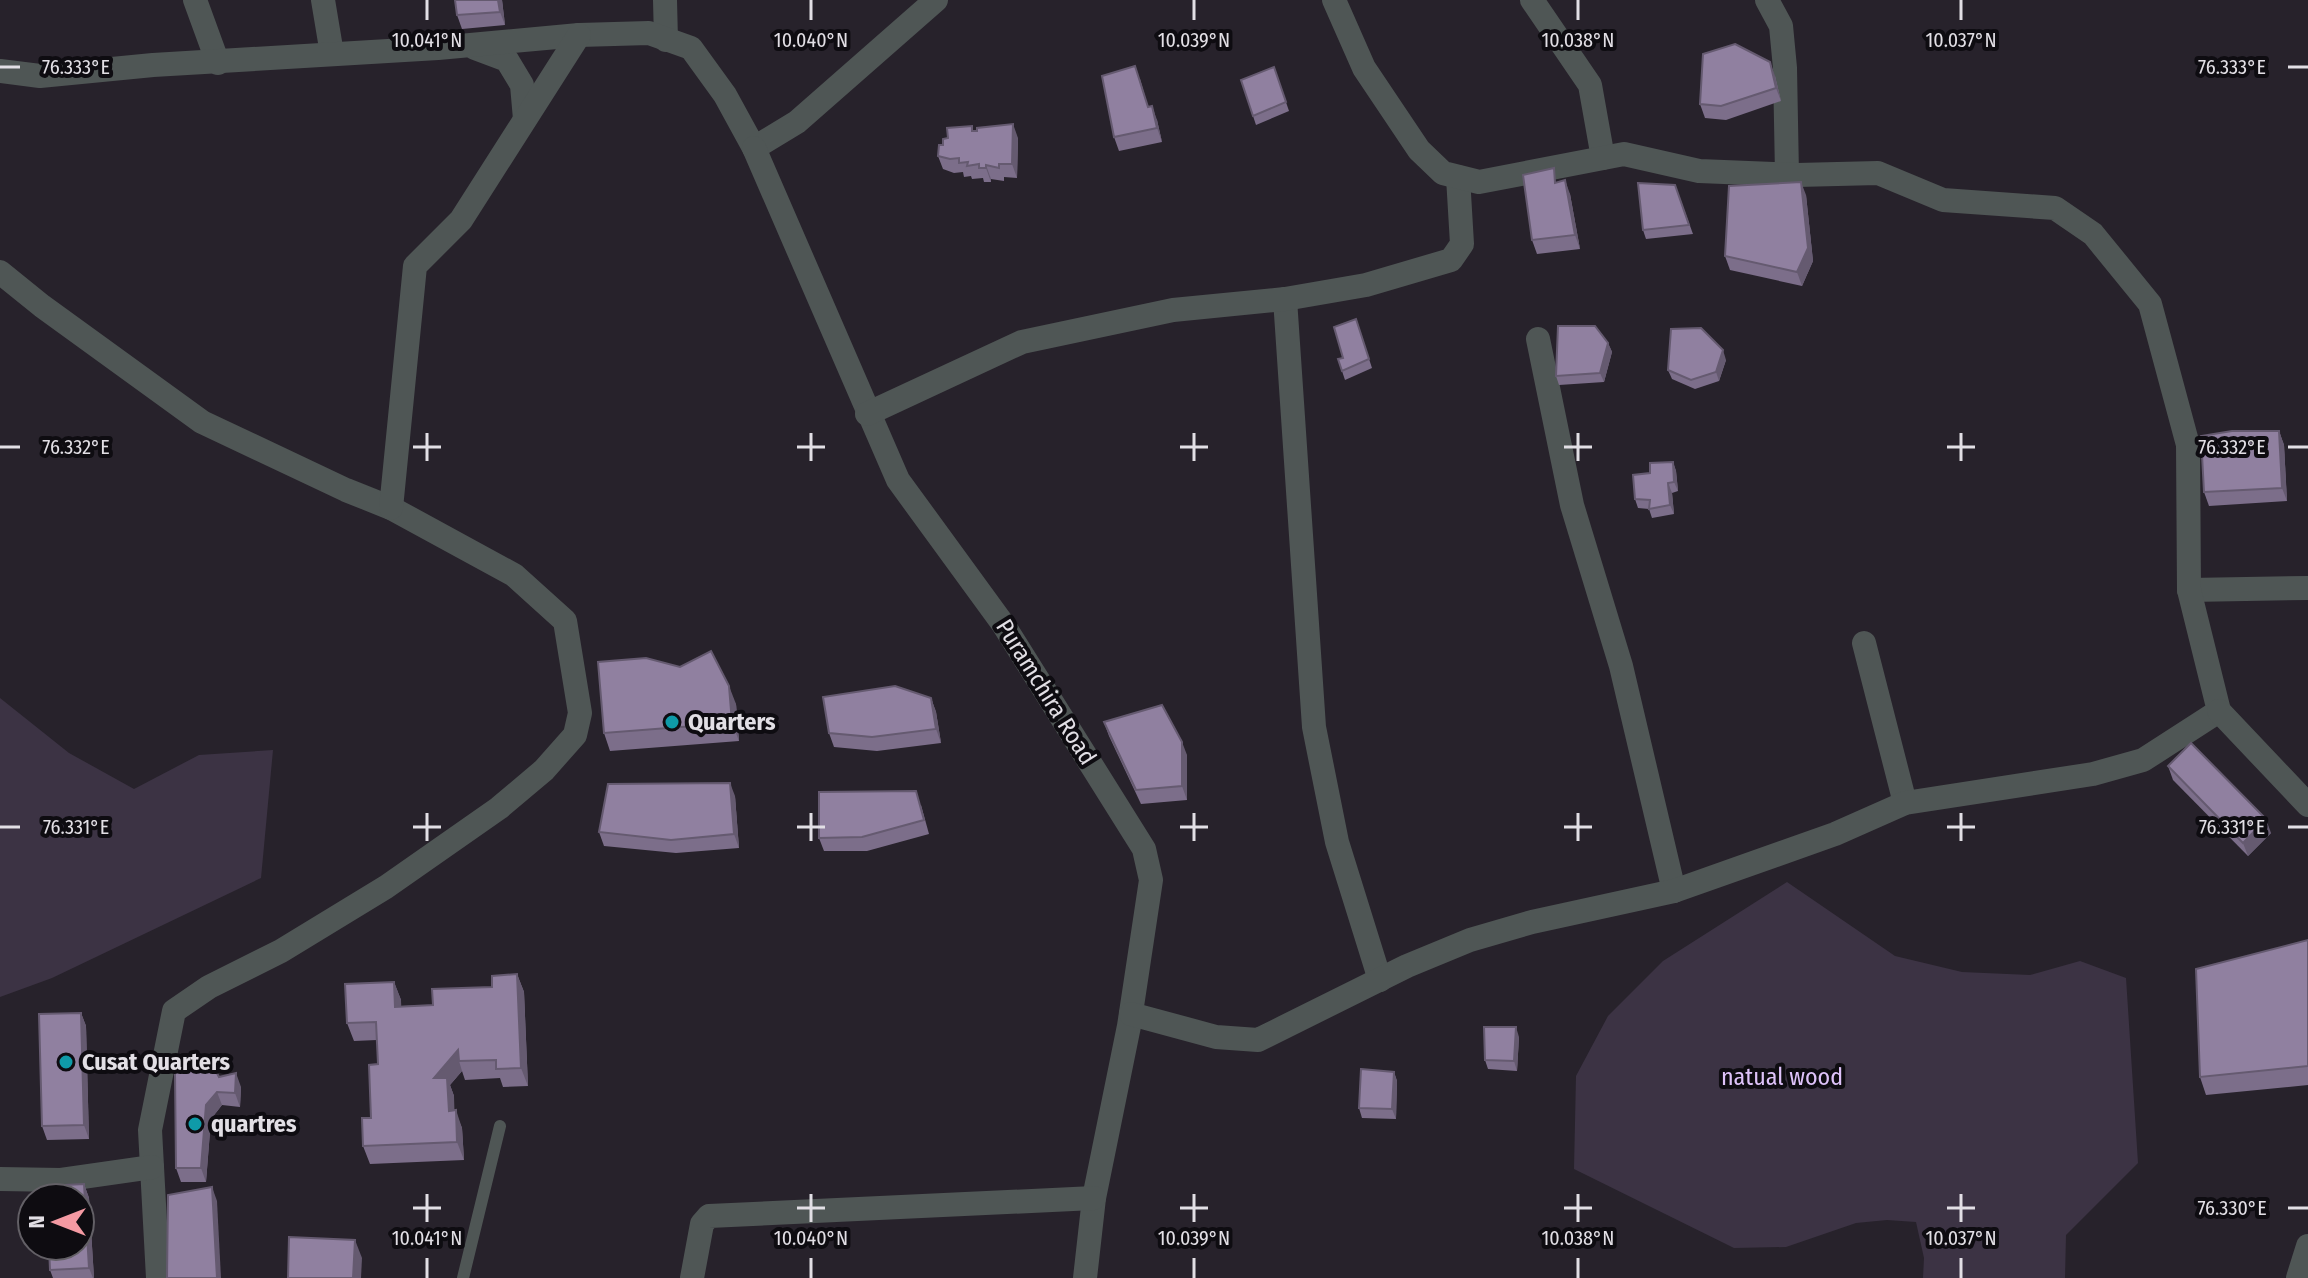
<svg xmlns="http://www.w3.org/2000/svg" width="2308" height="1278" font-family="'Fira Sans Condensed',sans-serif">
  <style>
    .green { fill: #3c3344 }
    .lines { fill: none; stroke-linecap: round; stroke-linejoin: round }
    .service { stroke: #4f5655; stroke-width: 12 }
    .minor { stroke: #4f5655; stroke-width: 24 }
    .tertiary { stroke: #4f5655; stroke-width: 24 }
    .wall { fill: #7c6e8a }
    .shaded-wall { fill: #655a70 }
    .building { fill: #9080a0; stroke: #655a70; stroke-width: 2 }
    .ticks { fill: none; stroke: #e2dfe5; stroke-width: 3 }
    .culture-dot { fill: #0f9aa8; stroke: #0e0c11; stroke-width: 3 }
    .labels { text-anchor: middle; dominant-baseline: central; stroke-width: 8; stroke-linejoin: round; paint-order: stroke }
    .street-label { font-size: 24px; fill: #e2dfe5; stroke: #0e0c11 }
    .poi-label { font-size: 24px; font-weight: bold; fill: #e2dfe5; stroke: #0e0c11; text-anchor: start }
    .park-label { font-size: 24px; fill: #dec2f9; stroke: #0e0c11 }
    .ticks-label { font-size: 20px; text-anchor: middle; fill: #e2dfe5; stroke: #0e0c11; stroke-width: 8; stroke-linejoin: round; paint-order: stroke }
  </style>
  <rect width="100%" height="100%" fill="#27222b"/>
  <!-- green -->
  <g class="green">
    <path d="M0,698l69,55 65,36 65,-34 74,-5 -12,128 -209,100 -52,19z"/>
    <path d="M1787,882l108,74 67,16 68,3 50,-14 46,17 12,185 -72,72 -1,43h-142l1,-20 -8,-36 -29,-2 -31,3 -70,24 -52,1 -160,-79 2,-93 32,-60 55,-55z"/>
  </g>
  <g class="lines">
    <!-- service -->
    <path class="service" d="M463,1278l37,-152"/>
    <!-- minor -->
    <g class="minor">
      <path d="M195,0l23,63"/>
      <path d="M323,0l9,54"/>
      <path d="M665,0l1,40"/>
      <path d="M1532,0l58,85 13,73"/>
      <path d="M1767,0l14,26 4,42 2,107"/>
      <path d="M475,48l32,12 15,25 3,34"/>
      <path d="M0,71l40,5 113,-11 285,-17 141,-13 70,-2 42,15 34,47 29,53 43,-26 139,-122"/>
      <path d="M754,148l144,332 105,144 141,225 7,31 -22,146 -35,172 -9,80"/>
      <path d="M0,272l42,34 160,116 144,68 45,18 123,67 51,46 15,92 -5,22 -31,35 -45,38 -113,79 -105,64 -72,36 -35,24 -24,119 8,148"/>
      <path d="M1285,299l29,428 23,115 43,138"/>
      <path d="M1538,339l34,166 49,161 53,225"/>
      <path d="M867,414l155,-72 151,-32 112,-11 81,-14 85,-25 11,-16 -4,-67"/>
      <path d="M391,508l24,-242 46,-46 118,-185"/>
      <path d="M2189,590l119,-2"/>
      <path d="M1864,643l41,160"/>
      <path d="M1131,1014l85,23 42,3 149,-74 63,-26 62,-18 142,-31 161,-57 70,-31 188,-29 50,-14 76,-49 -30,-121 -1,-145 -38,-141 -57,-70 -38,-26 -112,-8 -65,-27 -81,2 -98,-4 -75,-17 -145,28 -36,-9 -24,-23 -55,-82 -30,-68"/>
      <path d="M0,1179l61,1 91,-13"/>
      <path d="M692,1278l10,-54 7,-8 385,-18"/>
      <path d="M2298,1278l10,-32"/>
    </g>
    <!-- tertiary -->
    <path class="tertiary" d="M2219,711l89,94"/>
  </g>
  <!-- wall -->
  <g class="wall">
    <path d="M455,0h47l3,25 -43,4 -5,-14z"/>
    <path d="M1274,67l15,44 -33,14 -15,-45z"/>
    <path d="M1775,76l6,25 -55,19 -21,-2 -5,-14z"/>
    <path d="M1140,79l8,28 9,13 5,22 -43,9 -5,-14z"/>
    <path d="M973,131l45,7 -1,40 -13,-1v4l-13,-2v3h-7l-1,-4 -11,1 -1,-3 -7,1 -1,-5 -9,1 -11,-4 -5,-13 5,-11z"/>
    <path d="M1559,182l11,12 10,55 -43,5 -5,-14z"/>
    <path d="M1675,185l18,49 -47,5 -3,-9z"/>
    <path d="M1806,195l7,66 -11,25 -72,-16 -5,-14z"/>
    <path d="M1356,319l16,49 -27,12 -7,-21 5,-1z"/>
    <path d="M1608,343l4,9 -8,30 -45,3 -3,-9z"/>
    <path d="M1726,360l-7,21 -24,8 -23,-10 -4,-9z"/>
    <path d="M2279,431l5,14 3,56 -78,5 -5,-14z"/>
    <path d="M1673,462l3,9 2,20 -6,2 2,21 -22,4 -3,-9 -11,-1 -3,-9 15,-26z"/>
    <path d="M680,667l56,37 3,37 -129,10 -6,-18z"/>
    <path d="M931,698l5,14 5,31 -64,8 -43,-4 -5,-14z"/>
    <path d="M1104,722l83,33v45l-46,4 -32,-68z"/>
    <path d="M2168,766l103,67 -23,23 -75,-76z"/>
    <path d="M735,796l4,52 -63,5 -72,-7 -5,-14z"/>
    <path d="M921,805l8,29 -62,17h-43l-5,-13z"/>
    <path d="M2308,940v145l-102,10 -6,-18z"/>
    <path d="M517,974l7,18 4,94 -25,1 -3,-9 -35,2 -3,-9 -12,14 4,11v14l8,18 2,32 -94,4 -7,-18 8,-28 7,-54 -1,-24 -23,1 -7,-18 47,-41 7,18v6l32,-1 59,-18z"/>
    <path d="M81,1013l5,13 3,113 -42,1 -5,-14z"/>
    <path d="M1519,1037l-2,34 -29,-2 -3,-9z"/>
    <path d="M1394,1072l3,9 -1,38 -34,-1 -3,-10z"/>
    <path d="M219,1077l22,10 -1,20 -18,-2 -11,14 -5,63h-25l-5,-14z"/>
    <path d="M84,1184l5,14 5,80h-41l-3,-8z"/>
  </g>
  <!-- shaded-wall -->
  <g class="shaded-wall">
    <path d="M498,0h4l3,25 -5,-13z"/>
    <path d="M1770,62l5,14 6,25 -5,-13z"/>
    <path d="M1152,106l5,14 5,22 -5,-14z"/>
    <path d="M1013,124l5,14 -1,40 -5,-14z"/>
    <path d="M986,165l5,14v3l-5,-14z"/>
    <path d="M1565,180l5,14 10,55 -5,-14z"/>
    <path d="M1801,182l5,13 7,66 -11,25 -5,-14z"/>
    <path d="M1608,343l4,9 -8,30 -4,-9z"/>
    <path d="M1723,350l3,10 -7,21 -3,-9z"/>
    <path d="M2279,431l5,14 3,56 -5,-13z"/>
    <path d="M1673,462l3,9 2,20 -4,-9z"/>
    <path d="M1668,483l4,10 2,21 -4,-9z"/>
    <path d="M729,686l7,18 3,37 -7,-18z"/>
    <path d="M931,698l5,14 5,31 -5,-14z"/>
    <path d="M1182,742l5,13v45l-5,-14z"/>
    <path d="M730,783l5,13 4,52 -5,-14z"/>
    <path d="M2266,819l5,14 -23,23 -5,-13z"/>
    <path d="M517,974l7,18 4,94 -7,-18z"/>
    <path d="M394,982l7,18 1,25 -7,-18z"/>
    <path d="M81,1013l5,13 3,113 -5,-14z"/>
    <path d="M1516,1027l3,10 -2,34 -3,-10z"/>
    <path d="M458,1050l1,11 3,10 -12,14 4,11 1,33 -21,-51z"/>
    <path d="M1394,1072l3,9 -1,38 -4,-10z"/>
    <path d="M236,1073l5,14 -1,20 -5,-14z"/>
    <path d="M217,1092l5,13 -11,14 -5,63 -5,-14 5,-63z"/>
    <path d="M456,1110l6,18 2,32 -7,-18z"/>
    <path d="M84,1184l5,14 5,80h-1l-4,-10z"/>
    <path d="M212,1187l5,14 4,77h-4z"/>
    <path d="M355,1240l7,18 -1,20h-8z"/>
  </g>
  <!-- building -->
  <g class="building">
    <path d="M455,0h43l2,12 -43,3z"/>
    <path d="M1735,44l35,18 6,26 -55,18 -21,-2 3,-50z"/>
    <path d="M1135,66l13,41 4,-1 5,22 -43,9 -12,-61z"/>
    <path d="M1274,67l12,35 -33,14 -12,-36z"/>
    <path d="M1013,124l-1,40h-13v4l-13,-3v3h-7v-4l-12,2 1,-4 -9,1v-5l-9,1 -12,-3 1,-11h4v-6l5,-1 -1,-10 25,-2v5h5v-3z"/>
    <path d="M1554,168l1,15 10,-3 10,55 -43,5 -9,-65z"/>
    <path d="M1801,182l7,66 -11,24 -72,-16 4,-70z"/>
    <path d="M1638,183l37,2 14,40 -46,5z"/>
    <path d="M1356,319l13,40 -27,12 -4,-12 5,-1 -9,-31z"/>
    <path d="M1558,326h37l13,17 -8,30 -44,3z"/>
    <path d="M1701,328l22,22 -7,22 -25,8 -23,-10 3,-41z"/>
    <path d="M2232,431h47l3,57 -78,4 -3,-56z"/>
    <path d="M1673,462l1,20 -6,1 2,22 -21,4 1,-9 -15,-1 -2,-24 17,-2v-10z"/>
    <path d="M711,651l18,35 3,37 -128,10 -6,-71 48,-4 34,9z"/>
    <path d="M895,686l36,12 5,31 -64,8 -43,-4 -6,-36z"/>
    <path d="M1162,705l20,37v44l-46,4 -32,-68z"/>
    <path d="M2191,743l75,76 -23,24 -75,-77z"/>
    <path d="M730,783l4,51 -63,6 -72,-8 9,-48z"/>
    <path d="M916,791l8,29 -62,17 -43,1v-46z"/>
    <path d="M2308,940v126l-108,11 -4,-108z"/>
    <path d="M517,974l4,94 -25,1v-9l-37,1 -1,-11 -24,28h13l2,33 7,-1 1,32 -94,4 -1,-28h9l-2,-53 9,-1 -2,-42 -29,1 -2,-39 49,-2 1,25 38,-2 -1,-16 60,-2v-11z"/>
    <path d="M81,1013l3,112 -42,1 -3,-112z"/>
    <path d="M1484,1027h32l-2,34 -29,-1z"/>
    <path d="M192,1059l18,1 9,17 17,-4 -1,20 -18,-1 -11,13 -5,63h-25l-1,-95z"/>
    <path d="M1361,1069l33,3 -2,37 -33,-1z"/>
    <path d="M84,1184l5,84 -39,2 -1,-24h31v-48h-34v-12z"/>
    <path d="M212,1187l5,91h-50l1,-83z"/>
    <path d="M289,1237l66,3 -2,38h-65z"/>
  </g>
  <!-- ticks -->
  <path class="ticks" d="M427,0v20M811,0v20M1194,0v20M1578,0v20M1961,0v20M0,67h20M2288,67h20M427,433v28M811,433v28M1194,433v28M1578,433v28M1961,433v28M0,447h20M413,447h28M797,447h28M1180,447h28M1564,447h28M1947,447h28M2288,447h20M427,813v28M811,813v28M1194,813v28M1578,813v28M1961,813v28M0,827h20M413,827h28M797,827h28M1180,827h28M1564,827h28M1947,827h28M2288,827h20M427,1194v28M811,1194v28M1194,1194v28M1578,1194v28M1961,1194v28M413,1208h28M797,1208h28M1180,1208h28M1564,1208h28M1947,1208h28M2288,1208h20M427,1258v20M811,1258v20M1194,1258v20M1578,1258v20M1961,1258v20"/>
  <!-- markers -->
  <g class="culture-dot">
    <circle cx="672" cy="722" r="8"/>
    <circle cx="66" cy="1062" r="8"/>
    <circle cx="195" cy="1124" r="8"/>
  </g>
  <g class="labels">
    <!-- street labels -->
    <g class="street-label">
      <text transform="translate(1046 692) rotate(58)">Puramchira Road</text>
    </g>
    <!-- poi labels -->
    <g class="poi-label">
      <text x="688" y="722">Quarters</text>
      <text x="82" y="1062">Cusat Quarters</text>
      <text x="211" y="1124">quartres</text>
    </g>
    <!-- park labels -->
    <g class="park-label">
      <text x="1782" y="1077">natual wood</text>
    </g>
  </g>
  <g class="ticks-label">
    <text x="427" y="47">10.041°N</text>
    <text x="811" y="47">10.040°N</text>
    <text x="1194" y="47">10.039°N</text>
    <text x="1578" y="47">10.038°N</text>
    <text x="1961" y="47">10.037°N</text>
    <text x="2232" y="74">76.333°E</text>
    <text x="76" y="74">76.333°E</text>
    <text x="2232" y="454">76.332°E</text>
    <text x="76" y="454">76.332°E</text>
    <text x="2232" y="834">76.331°E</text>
    <text x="76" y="834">76.331°E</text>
    <text x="2232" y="1215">76.330°E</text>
    <text x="427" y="1245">10.041°N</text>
    <text x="811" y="1245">10.040°N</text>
    <text x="1194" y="1245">10.039°N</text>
    <text x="1578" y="1245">10.038°N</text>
    <text x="1961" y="1245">10.037°N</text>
  </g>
  <!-- north arrow -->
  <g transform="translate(56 1222) rotate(270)"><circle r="38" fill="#0e0c11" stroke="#636066" stroke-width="2"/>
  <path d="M0-6L14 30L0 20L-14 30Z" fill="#f49aa3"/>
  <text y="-12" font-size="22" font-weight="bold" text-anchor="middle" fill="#e2dfe5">N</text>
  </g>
</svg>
